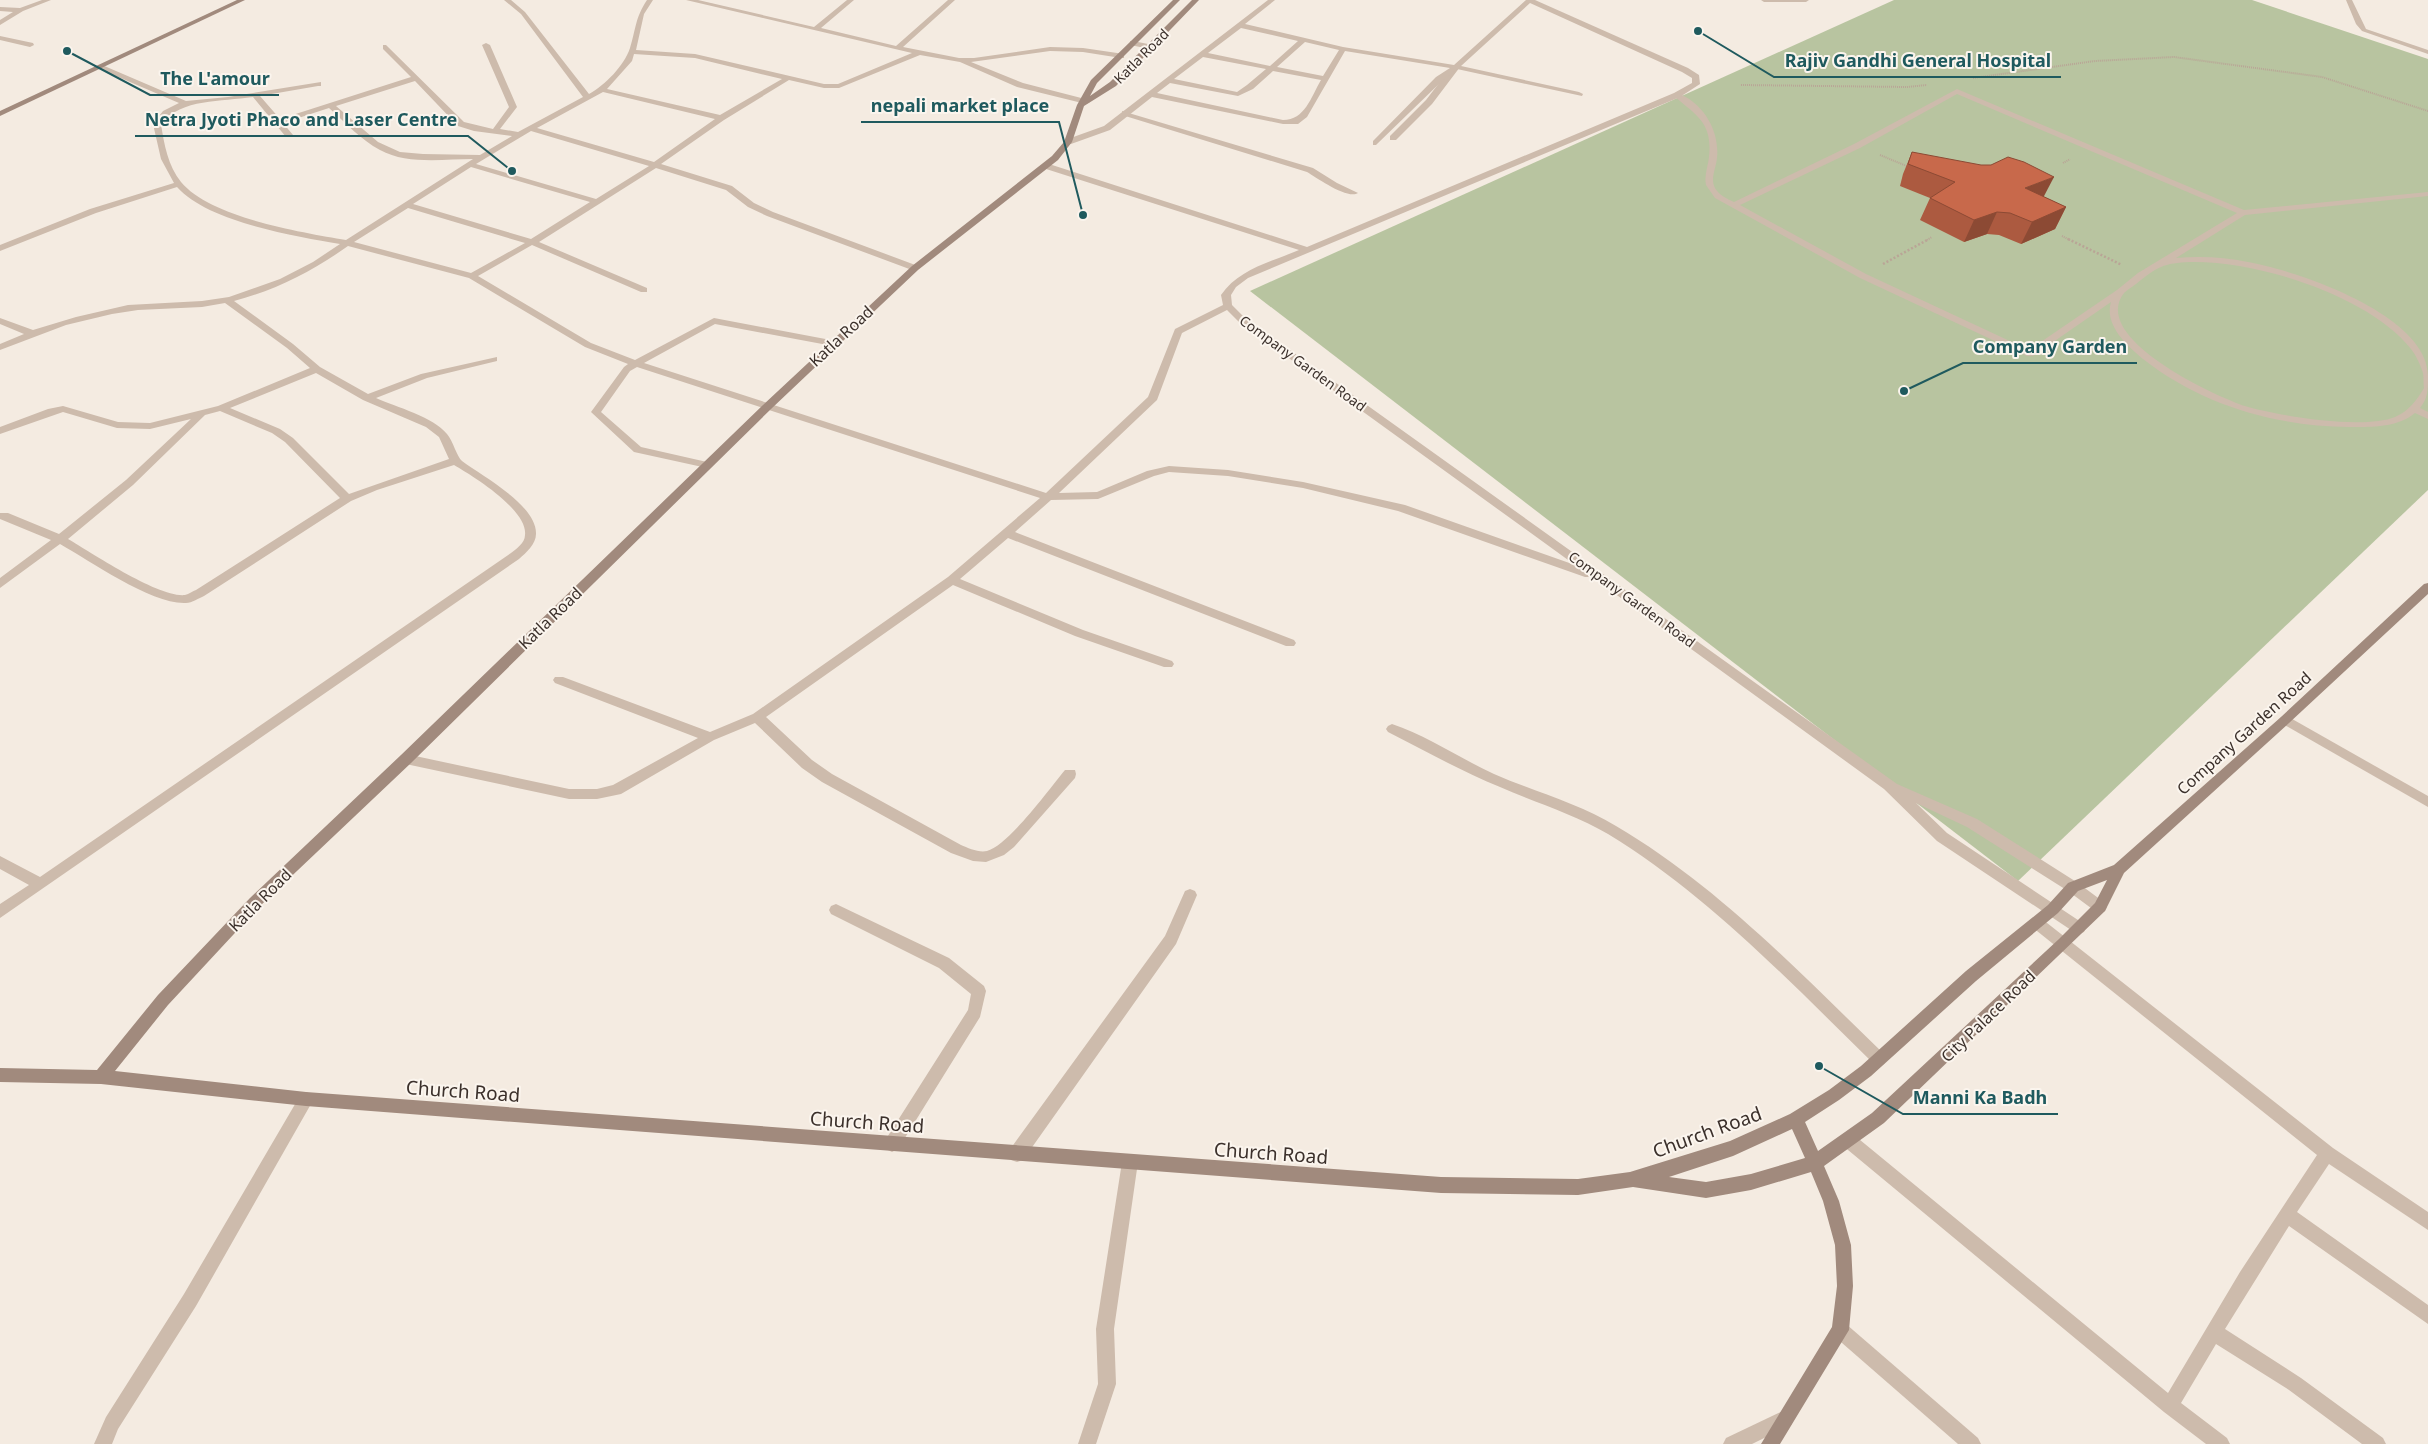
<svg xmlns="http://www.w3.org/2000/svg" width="2428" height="1444" font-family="'Noto Sans',sans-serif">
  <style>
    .green { fill: #b8c4a0 }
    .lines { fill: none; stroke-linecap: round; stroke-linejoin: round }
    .path-far1 { stroke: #b9a596; stroke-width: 2; stroke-dasharray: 1 1; stroke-linecap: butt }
    .path { stroke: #b9a596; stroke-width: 2.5; stroke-dasharray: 2 2; stroke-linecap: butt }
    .lane { fill: #cdbbac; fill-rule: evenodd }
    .street { fill: #cdbbac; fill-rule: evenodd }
    .secondary { fill: #a18a7d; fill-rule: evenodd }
    .wall { fill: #ac5a40 }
    .shaded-wall { fill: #8c4a34 }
    .building { fill: #c8694b; stroke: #8c4a34 }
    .labels { text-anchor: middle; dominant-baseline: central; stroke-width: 4; stroke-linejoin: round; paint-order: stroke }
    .far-street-label { font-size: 14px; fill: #3b302b; stroke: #fbf5ee }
    .street-label { font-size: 16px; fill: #3b302b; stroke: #fbf5ee }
    .near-street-label { font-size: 19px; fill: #3b302b; stroke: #fbf5ee }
    .leader { fill: none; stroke: #1f5a5e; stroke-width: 2 }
    .callout-dot { fill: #1f5a5e; stroke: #fbf5ee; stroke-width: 2 }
    .callout-label { font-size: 18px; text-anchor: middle; font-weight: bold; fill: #1f5a5e; stroke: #fbf5ee; stroke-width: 4; stroke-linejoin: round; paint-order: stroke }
  </style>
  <rect width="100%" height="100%" fill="#f4ebe1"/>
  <!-- green -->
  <path class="green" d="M1894,0h358l176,59v431l-410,391 -768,-590z"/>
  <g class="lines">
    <!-- path-far1 -->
    <g class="path-far1">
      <path d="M1973,78l122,-17 79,-4 148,20 106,34"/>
      <path d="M1741,85l166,2 20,-2"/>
      <path d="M1880,155l29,12"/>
      <path d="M2063,163l7,-4"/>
      <path d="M2062,236l8,4"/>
      <path d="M1927,240l5,-3"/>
    </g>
    <!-- path -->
    <g class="path">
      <path d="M2068,239l54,26"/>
      <path d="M1883,264l46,-25"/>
    </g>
    <!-- lane -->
    <g class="lane">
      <path d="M1761,0h48l-3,2h-42z"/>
      <path d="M1453,65l7,2 -28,37 -36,36h-6v-4l36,-36z"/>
      <path d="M1957,89l287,121 184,-18v4l-183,19 -69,43c24,-2 48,-1 72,4 50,9 180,53 180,114 0,14 0,22 -8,32l8,4v7l-13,-6c-18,15 -44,14 -66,14 -75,-1 -147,-22 -206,-68 -16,-13 -39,-34 -32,-57l-78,54h-6l-167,-78 -145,-80 -9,-13c-2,-10 2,-18 3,-28 4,-36 -14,-42 -36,-62l4,-2c26,9 43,38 40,65 -1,10 -7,21 -2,30 4,7 12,11 19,14l120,-58zM1957,94l280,119 -99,60 -21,17 -88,60 -163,-76 -126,-69 120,-57zM2190,262c66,-2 180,34 221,87 5,6 10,17 12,24 1,5 0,10 1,15 -7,12 -15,23 -29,29 -32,13 -117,-1 -150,-11 -30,-10 -156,-68 -121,-113 3,-3 8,-6 12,-9 21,-17 28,-21 54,-22z"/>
      <path d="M1122,111l191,57 24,15 21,10c-10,7 -41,-15 -51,-21l-185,-57z"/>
    </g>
    <!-- street -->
    <g class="street">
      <path d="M42,0h9l-28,11 -23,14v-5l13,-8 -13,-1v-4l20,1z"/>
      <path d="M504,0h7l14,12 64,82c16,-9 35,-28 41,-46 6,-19 5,-30 17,-48h6l-9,14 -8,36 59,4 129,30h14l74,-31 -226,-53h12l116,27 33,-27h7l-33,28 75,18 52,-46h7l-52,47 56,11h15l76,-11 33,1 41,6v4h-3l-38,-6 -33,-1 -79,11 52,21 66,17 1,2 -4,2 -69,-17 -57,-25 -40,-7 -81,33h-15l-35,-8 -65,40 -63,44 71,22 22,17 19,9 145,54v4h-6l-145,-54 -19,-9 -22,-17 -70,-22 -117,74 108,46v4h-6l-109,-47 -54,31 113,67 44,17 79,-42 122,23 2,2 -5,3 -118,-22 -71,39 402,130 102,-96 27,-68 48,-24 -2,-10c18,-26 50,-33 78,-45l-256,-82v-4h6l258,83 367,-154 18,-10v-5l-10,-6 -152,-69 -69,63 118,26 4,2 -1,2 -125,-27 -15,12 -66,64h-3v-4l63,-64 14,-9 -105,-17 -38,66 -9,7h-15l-131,-27 -42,33 -39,14h-6v-4l39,-14 164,-126h7l-30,24 98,23 111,18 72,-65h9l153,68 11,7 1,9 -20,13 -432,181 -12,9 -5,8 1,10 13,13 652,466 80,35 101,64 27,20 2,4 -2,4 -5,2 -5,-2 -27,-20 -101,-64 -51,-24 31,30 137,91 2,4 -2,4 -5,2 -5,-2 -137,-91 -53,-52 -292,-212h-7l-187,-66 -95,-23 -75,-12 -59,-4 -15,4 -56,23 -47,1 -36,32 279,108 2,3 -2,3h-8l-278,-108 -48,41 123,51 89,31 2,3 -2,3h-8l-89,-31 -122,-51 -187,132 46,43 20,14 129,71c7,3 18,8 26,6 21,-5 63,-63 78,-81h10l1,4 -1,4 -61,69 -10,8 -18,7 -13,-1 -22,-8 -129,-71 -20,-14 -47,-45 -41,17 -93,54 -24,5h-28l-168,-36 -1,-4 1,-4 5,-1 163,35h28l16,-4 85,-47 -143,-55 -2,-3 2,-3h8l147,55 43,-18 195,-137 92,-79 -403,-131 -7,4 -29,41 40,35 66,15 5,3 -5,3 -73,-16 -43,-40 33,-45 4,-3 -43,-17 -116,-69 -121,-32c-35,25 -72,44 -114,55l59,43 27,23 48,27 53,-20 76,-17v4l-70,17 -51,20c20,9 58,19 71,36 6,7 10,23 15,27 20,15 75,44 74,73 0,10 -10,19 -17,25l-519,359v-14l29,-19 -29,-16v-13l40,21 471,-324c5,-4 14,-10 14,-18 3,-25 -52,-59 -71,-70l-77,25 -26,11 -147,95c-5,2 -12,7 -18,7 -33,2 -96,-42 -126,-59l-60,44v-10l51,-38 -51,-21v-6h8l51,21 67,-54 65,-61 -41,10 -33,-1 -54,-16 -63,22v-7l48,-18 15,-3 55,16 32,1 68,-17 92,-38 -23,-20 -62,-45 -23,4 -64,3 -26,4 -46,11 -66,25v-6l24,-10 -24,-10v-6l33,12 43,-13 52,-12 74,-4 27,-4 51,-18 33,-17 27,-18c-46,-8 -132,-22 -163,-57l-81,26 -96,38v-6l90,-36 84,-26 -13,-24 -8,-35 10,-13 16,-8 -84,-36 7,-2 84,36 42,-4 93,-15v4h-3l-58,10 20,23 131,-42 -28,-28v-4h3l78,77 29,7 16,-22 -27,-62 4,-2 4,2 27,62 -17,22 18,3 65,-35 -62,-83zM1241,28l57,13 -28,25 -62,-13zM1305,42l34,8 -16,26 -46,-9zM634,54l61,4 87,21 -62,36 -113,-26 25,-28zM1203,57l63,12 -19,16 -10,7 -63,-13zM1273,71l48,9c-10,17 -16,40 -38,40l-126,-27 13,-10 68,13 15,-7zM415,81l43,45 16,5 38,5 -32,19 -57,-1 -23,-2 -22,-10 -42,-36zM603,92l112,27 -61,43 -117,-34zM253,97l33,40 7,-2 -10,-12 46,-15c17,15 32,32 51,42 27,15 64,9 93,9l-127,81c-45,-8 -135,-22 -165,-58 -13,-16 -17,-38 -20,-58 21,-26 60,-22 92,-27zM531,131l118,35 -53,33 -120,-35zM471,167l119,35 -59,37 -118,-35zM408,208l117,35 -54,30 -117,-31zM1227,310l12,12 336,243 -170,-60 -102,-23 -75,-12 -59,-4 -22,5 -50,21 -38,1 98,-93 25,-67zM316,373l47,27 63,27 13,10 10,22 -100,35 -56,-56 -13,-9 -50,-21zM220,411l52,22 13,9 55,56 -144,92c-3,1 -7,4 -11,5 -26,3 -93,-42 -117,-56l65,-54 72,-70z"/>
      <path d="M2346,0h6l14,29 62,21v4l-66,-23 -6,-7z"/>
      <path d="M0,36l33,7 1,2 -4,2 -30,-7z"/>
      <path d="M1133,41l20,4 1,2 -4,2 -20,-4v-4z"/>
      <path d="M2285,715l143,81v11l-147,-84 -2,-3 2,-3z"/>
      <path d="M1392,724c34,11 69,35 102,50 41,18 84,29 122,52 102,60 184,147 268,228l3,5 -3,5 -5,2 -5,-2c-84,-82 -166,-169 -266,-230 -34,-20 -72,-31 -108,-47 -39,-16 -75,-36 -112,-55l-2,-3 2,-3z"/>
      <path d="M1190,889l5,2 2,4 -21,49 -153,216 -6,2 -6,-2 -2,-6 2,-6 154,-212 20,-45z"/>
      <path d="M836,904l113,54 35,28 2,5 -6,26 -82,132 -6,3 -6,-3 -2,-5 2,-5 82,-129 3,-16 -32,-26 -108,-54 -2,-4 2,-4z"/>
      <path d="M2037,917l5,2 291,229 95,64v18l-99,-66 -32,48 131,93v19l-139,-98 -64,103 76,49 82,60 3,6h-24l-73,-54 -73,-46 -35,59 46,35 3,6h-24l-42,-32 -322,-267 -2,-5 2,-5 6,-3 6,3 314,258 72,-121 77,-117 -285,-228 -2,-4 2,-4z"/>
      <path d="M306,1092l5,2 3,5 -3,5 -115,202 -78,123 -6,15h-18l12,-27 78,-123 117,-200z"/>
      <path d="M1130,1154l6,2 2,6 -24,167 2,55 -20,60h-18l20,-60 -2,-55 26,-167 2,-6z"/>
      <path d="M1840,1321l6,3 132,114 3,6h-23l-124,-108 -3,-6 3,-6z"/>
      <path d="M1785,1410l6,3 3,6 -3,6 -39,19h-29l3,-6z"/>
    </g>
    <!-- secondary -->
    <g class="secondary">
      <path d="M237,0h8l-245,116v-5z"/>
      <path d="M1173,0h7l-83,83 -7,13 20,-14 82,-82h7l-83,86 -32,20 -12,36 -14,18 -140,110 -147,139 -360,354 -151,143 -92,99 -53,66 191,21 1135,85 137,2 52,-7 100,-31 60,-27 39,-24 32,-24 105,-95 82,-66 20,-22 46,-18 167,-148 143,-133 4,-1v11l-139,129 -165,150 -19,38 -221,212 -60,43 15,35 12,44 2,41 -4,44 -69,114h-19l71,-117 5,-41 -2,-41 -12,-44 -12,-29 -60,18 -45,8 -73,-11 -55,8 -137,-2 -1135,-87 -205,-22 -101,-2v-14l97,2 61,-75 92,-97 151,-143 362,-350 149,-139 140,-110 12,-14 13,-37 14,-25zM2107,880l-12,23 -36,36 -187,174 -54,38 -13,-29 34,-22 32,-24 105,-95 82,-68 20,-22zM1792,1129l13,29 -54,16 -45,8 -37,-5 64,-21z"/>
    </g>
  </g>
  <!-- wall -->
  <path class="wall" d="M1912,152l132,45 22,10 -11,22 -34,15 -22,-9 -12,-1 -23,8 -44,-22 10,-22 -30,-12 3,-12z"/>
  <!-- shaded-wall -->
  <g class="shaded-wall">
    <path d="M2054,177l-11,21 -18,-10z"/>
    <path d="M2066,207l-11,22 -34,15 11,-22z"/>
    <path d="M1997,212l-10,22 -23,8 10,-22z"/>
  </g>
  <!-- building -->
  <path class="building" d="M1912,152l69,13h10l17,-8 16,5 30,15 -29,11 41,19 -34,15 -22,-9 -13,-1 -23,8 -44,-22 25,-16 -47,-18z"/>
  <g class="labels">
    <!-- far-street labels -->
    <g class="far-street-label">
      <text transform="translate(1141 56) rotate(-45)">Katla Road</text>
      <text transform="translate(1303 363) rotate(36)">Company Garden Road</text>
      <text transform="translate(1632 599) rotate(36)">Company Garden Road</text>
    </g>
    <!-- street labels -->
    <g class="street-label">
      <text transform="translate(841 336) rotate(-43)">Katla Road</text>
      <text transform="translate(550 618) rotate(-44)">Katla Road</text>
      <text transform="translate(2244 733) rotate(-42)">Company Garden Road</text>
      <text transform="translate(260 900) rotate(-45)">Katla Road</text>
      <text transform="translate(1988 1016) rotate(-44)">City Palace Road</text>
    </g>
    <!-- near-street labels -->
    <g class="near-street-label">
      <text transform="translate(463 1091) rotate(4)">Church Road</text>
      <text transform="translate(867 1122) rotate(4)">Church Road</text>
      <text transform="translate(1707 1132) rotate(-20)">Church Road</text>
      <text transform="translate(1271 1153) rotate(4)">Church Road</text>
    </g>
  </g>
  <!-- callouts -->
  <path class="leader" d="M1698 31L1774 77H2061M67 51L150 95H279M1083 215L1059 122H861M512 171L468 136H135M1904 391L1963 363H2137M1819 1066L1903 1114H2058"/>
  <g class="callout-dot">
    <circle cx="1698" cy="31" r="5"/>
    <circle cx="67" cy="51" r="5"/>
    <circle cx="1083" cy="215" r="5"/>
    <circle cx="512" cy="171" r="5"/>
    <circle cx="1904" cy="391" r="5"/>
    <circle cx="1819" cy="1066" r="5"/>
  </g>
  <g class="callout-label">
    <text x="1918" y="67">Rajiv Gandhi General Hospital</text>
    <text x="215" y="85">The L'amour</text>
    <text x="960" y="112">nepali market place</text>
    <text x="301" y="126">Netra Jyoti Phaco and Laser Centre</text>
    <text x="2050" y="353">Company Garden</text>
    <text x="1980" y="1104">Manni Ka Badh</text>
  </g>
</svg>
